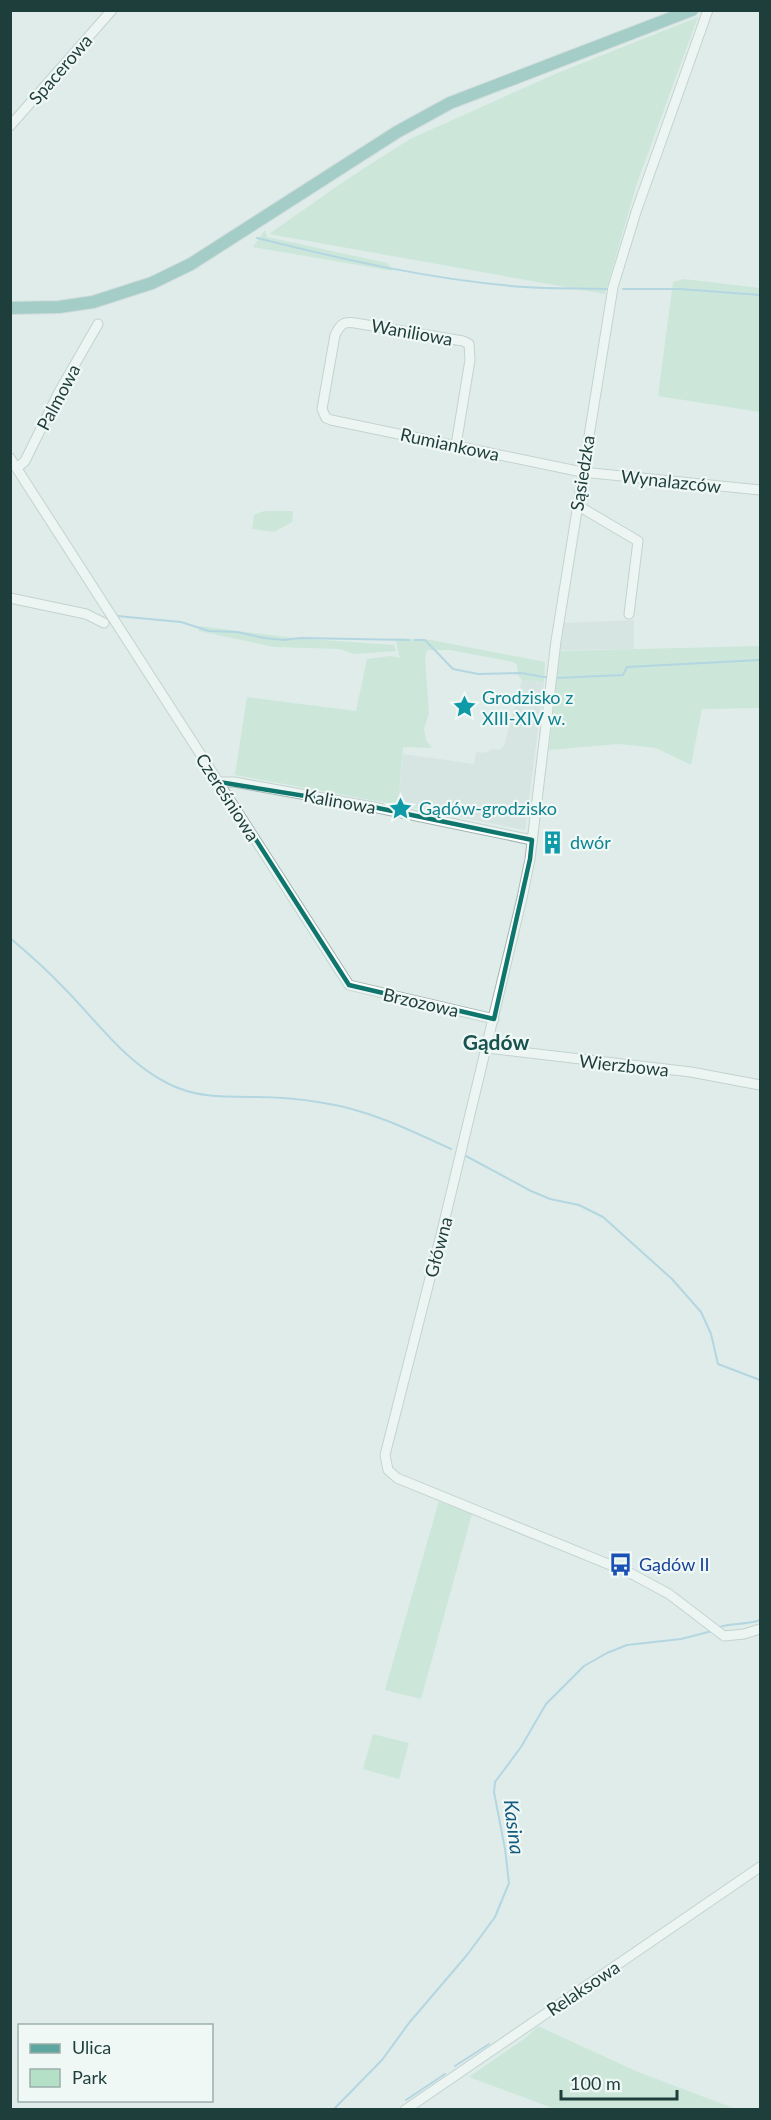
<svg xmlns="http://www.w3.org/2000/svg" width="771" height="2120" font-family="Lato,sans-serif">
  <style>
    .built { fill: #cddcd8 }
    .green { fill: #b5e0c8 }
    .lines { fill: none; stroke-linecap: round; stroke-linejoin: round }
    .stream { stroke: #80bbd8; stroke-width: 2 }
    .minor-casing { stroke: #a1b4b1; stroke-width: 11 }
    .major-casing { stroke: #c0c9c8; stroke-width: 14 }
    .minor { stroke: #fff; stroke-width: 9 }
    .major { stroke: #5ea7a1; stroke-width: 12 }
    .marked { fill: none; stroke: #0f766e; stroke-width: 4.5; stroke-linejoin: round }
    .labels { text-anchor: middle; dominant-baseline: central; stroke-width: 4.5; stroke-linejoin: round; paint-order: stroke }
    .street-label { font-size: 18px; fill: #1e3e3b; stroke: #f0f8f6 }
    .culture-label { font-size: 18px; fill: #0d838f; stroke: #f0f8f6; text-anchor: start }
    .transit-label { font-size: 18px; fill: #164399; stroke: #f0f8f6; text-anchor: start }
    .water-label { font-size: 20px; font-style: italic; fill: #125a80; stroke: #f0f8f6 }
    .quarter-label { font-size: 21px; font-weight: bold; fill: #18524e; stroke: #f0f8f6 }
  </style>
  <rect width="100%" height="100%" fill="#dfece9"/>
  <!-- built -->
  <g class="built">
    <path d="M634,620v29l-76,1 5,-27z"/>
    <path d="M522,680l22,2 -19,148 -127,-25 5,-51 71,10 2,-12 8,1 8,-4 7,1 5,-4z"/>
  </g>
  <!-- green -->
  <g class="green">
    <path d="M698,17l-61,166 -32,111 -336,-60 80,-56 61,-39 145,-65z"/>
    <path d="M265,230l2,7 120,26 6,8 -140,-24z"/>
    <path d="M684,279l76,9v124l-102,-16 15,-114z"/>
    <path d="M264,511h29l-1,11 -18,10 -22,-3 2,-14z"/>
    <path d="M199,626l95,12 100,7 2,6 -42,3 -15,-5 -65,-2 -75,-16z"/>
    <path d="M395,638l36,2 114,22 -1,20 -22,-2 -4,-5 -1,-10 -3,-3 -64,-12h-23l-2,9 4,54 -5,16 2,11 6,8 -29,-1 -5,58 -163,-30 12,-78 109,14 11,-52 23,-3 10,2z"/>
    <path d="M760,646v62l-58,1 -11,56 -35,-17 -38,-4 -69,6 11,-99z"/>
    <path d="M439,1501l33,13 -51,185 -36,-9z"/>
    <path d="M373,1734l36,9 -10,36 -36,-10z"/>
    <path d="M538,2026l100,46 98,37h-181l-86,-32 59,-41z"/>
  </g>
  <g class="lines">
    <!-- stream -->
    <g class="stream">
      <path d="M257,238c88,22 176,42 267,49 28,2 56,1 83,2"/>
      <path d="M623,289h57l80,6"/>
      <path d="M117,616l64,6 28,9 28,1 27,6 20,2 16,-2 109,2"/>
      <path d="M415,640h10l28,29 25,5 43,-1 29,5"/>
      <path d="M556,678l67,-3 4,-8 133,-7"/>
      <path d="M10,938c19,16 37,32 54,50 32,32 61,74 103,95 28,15 58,14 89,14 22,0 45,2 68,6 45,7 86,27 127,46"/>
      <path d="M466,1156l65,35 19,8 29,6 24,12 69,62 29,33 10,22 7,30 42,16"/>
      <path d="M717,1628c8,-5 31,-3 43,-8"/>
      <path d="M455,2066l34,-22"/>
      <path d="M406,2100l39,-26"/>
      <path d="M333,2110l49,-50 27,-37 58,-68 28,-38 14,-34 -4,-34 -11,-57 1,-10 26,-35 25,-43 38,-38 23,-13 20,-8 54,-6 31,-8"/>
      <path d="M393,2110l1,-1"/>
    </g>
    <defs>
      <g id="minor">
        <path d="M708,10l-72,202 -23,75 -57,354 -26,218 -8,39 -81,337 -56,220 3,15 9,8 233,95 39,21 55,42 20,-2 16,-5"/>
        <path d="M10,126l102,-116"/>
        <path d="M456,445l14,-85 -1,-16 -6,-3 -108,-18c-12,-2 -15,2 -20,12l-13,74 4,9 5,2 251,52 178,18"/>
        <path d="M10,458l339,527 145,34"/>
        <path d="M17,468l8,-7 34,-69 39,-68"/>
        <path d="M577,505l61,36 -9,73"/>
        <path d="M10,598l76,16 18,9"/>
        <path d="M219,782h15l139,25 159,33"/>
        <path d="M487,1048l204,24 69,13"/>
        <path d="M405,2110l355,-243"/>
      </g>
      <path id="major" d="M10,308l49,-1 34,-5 59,-19 39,-19 206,-132 53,-29 242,-93"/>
    </defs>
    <!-- minor casing -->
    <use href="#minor" class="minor-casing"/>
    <!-- major casing -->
    <use href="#major" class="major-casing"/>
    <!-- minor -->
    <use href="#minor" class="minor"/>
    <!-- major -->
    <use href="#major" class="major"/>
  </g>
  <!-- marked area -->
  <path d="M0 0H771V2120H0ZM219,782l154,25 159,33 -2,19 -36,160 -145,-34z" fill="#dfece9" fill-opacity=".55" fill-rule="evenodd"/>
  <path class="marked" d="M219,782l154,25 159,33 -2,19 -36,160 -145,-34z"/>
  <!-- icons -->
  <defs>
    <symbol id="sight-bare" viewBox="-9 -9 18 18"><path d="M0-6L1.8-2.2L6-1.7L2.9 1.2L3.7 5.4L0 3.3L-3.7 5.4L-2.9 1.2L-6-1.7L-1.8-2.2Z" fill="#0f9aa8" stroke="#f0f8f6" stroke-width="2.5" paint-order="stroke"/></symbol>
    <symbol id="building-bare" viewBox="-9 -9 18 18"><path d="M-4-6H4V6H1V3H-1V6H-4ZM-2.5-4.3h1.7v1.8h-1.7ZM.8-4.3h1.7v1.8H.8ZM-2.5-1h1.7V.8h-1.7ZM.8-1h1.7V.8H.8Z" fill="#0f9aa8" stroke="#f0f8f6" stroke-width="2.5" paint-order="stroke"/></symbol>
    <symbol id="bus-bare" viewBox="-9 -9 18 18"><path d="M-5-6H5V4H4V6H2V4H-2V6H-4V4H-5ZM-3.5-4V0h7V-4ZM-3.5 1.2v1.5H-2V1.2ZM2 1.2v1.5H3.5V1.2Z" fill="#1a4fb4" stroke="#f0f8f6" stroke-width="2.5" paint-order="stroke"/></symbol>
  </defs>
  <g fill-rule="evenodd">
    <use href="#sight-bare" x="448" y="690" width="33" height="33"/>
    <use href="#sight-bare" x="384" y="792" width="33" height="33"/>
    <use href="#building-bare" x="536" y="826" width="33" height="33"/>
    <use href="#bus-bare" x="604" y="1548" width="33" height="33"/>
  </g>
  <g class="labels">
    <!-- street labels -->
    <g class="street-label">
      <text transform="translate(60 69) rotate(-49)">Spacerowa</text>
      <text transform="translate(412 332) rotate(10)">Waniliowa</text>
      <text transform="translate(58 397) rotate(-62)">Palmowa</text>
      <text transform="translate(450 444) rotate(12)">Rumiankowa</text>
      <text transform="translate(582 473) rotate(-81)">Sąsiedzka</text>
      <text transform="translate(671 481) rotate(6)">Wynalazców</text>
      <text transform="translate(228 797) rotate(57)">Czereśniowa</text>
      <text transform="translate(340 801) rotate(10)">Kalinowa</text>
      <text transform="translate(421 1002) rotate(13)">Brzozowa</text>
      <text transform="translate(624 1065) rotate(6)">Wierzbowa</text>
      <text transform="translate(438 1247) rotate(-75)">Główna</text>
      <text transform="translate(583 1988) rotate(-34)">Relaksowa</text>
    </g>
    <!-- culture labels -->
    <g class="culture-label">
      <text x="482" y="697">Grodzisko z<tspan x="482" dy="21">XIII-XIV w.</tspan></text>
      <text x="419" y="808">Gądów-grodzisko</text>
      <text x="570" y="842">dwór</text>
    </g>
    <!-- transit labels -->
    <g class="transit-label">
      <text x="639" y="1564">Gądów II</text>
    </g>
    <!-- water labels -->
    <g class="water-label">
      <text transform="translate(515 1827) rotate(83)">Kasina</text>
    </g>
    <!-- quarter labels -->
    <g class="quarter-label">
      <text x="496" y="1041">Gądów</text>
    </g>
  </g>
  <!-- border -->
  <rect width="771" height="2120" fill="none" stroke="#1e3e3b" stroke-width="24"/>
  <!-- legend -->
  <rect x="18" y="2024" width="195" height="78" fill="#f0f8f6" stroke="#9caeab" stroke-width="1.5"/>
  <rect x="30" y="2044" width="30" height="9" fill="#5ea7a1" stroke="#9caeab" stroke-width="1.5"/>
  <text x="72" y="2054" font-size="18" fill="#1e3e3b">Ulica</text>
  <rect x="30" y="2069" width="30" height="18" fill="#b5e0c8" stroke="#9caeab" stroke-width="1.5"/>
  <text x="72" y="2084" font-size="18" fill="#1e3e3b">Park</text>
  <!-- scale -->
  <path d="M561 2090v9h116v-9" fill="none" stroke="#1e3e3b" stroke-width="3"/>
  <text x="570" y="2090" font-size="18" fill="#1e3e3b" stroke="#f0f8f6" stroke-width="4.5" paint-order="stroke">100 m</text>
</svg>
